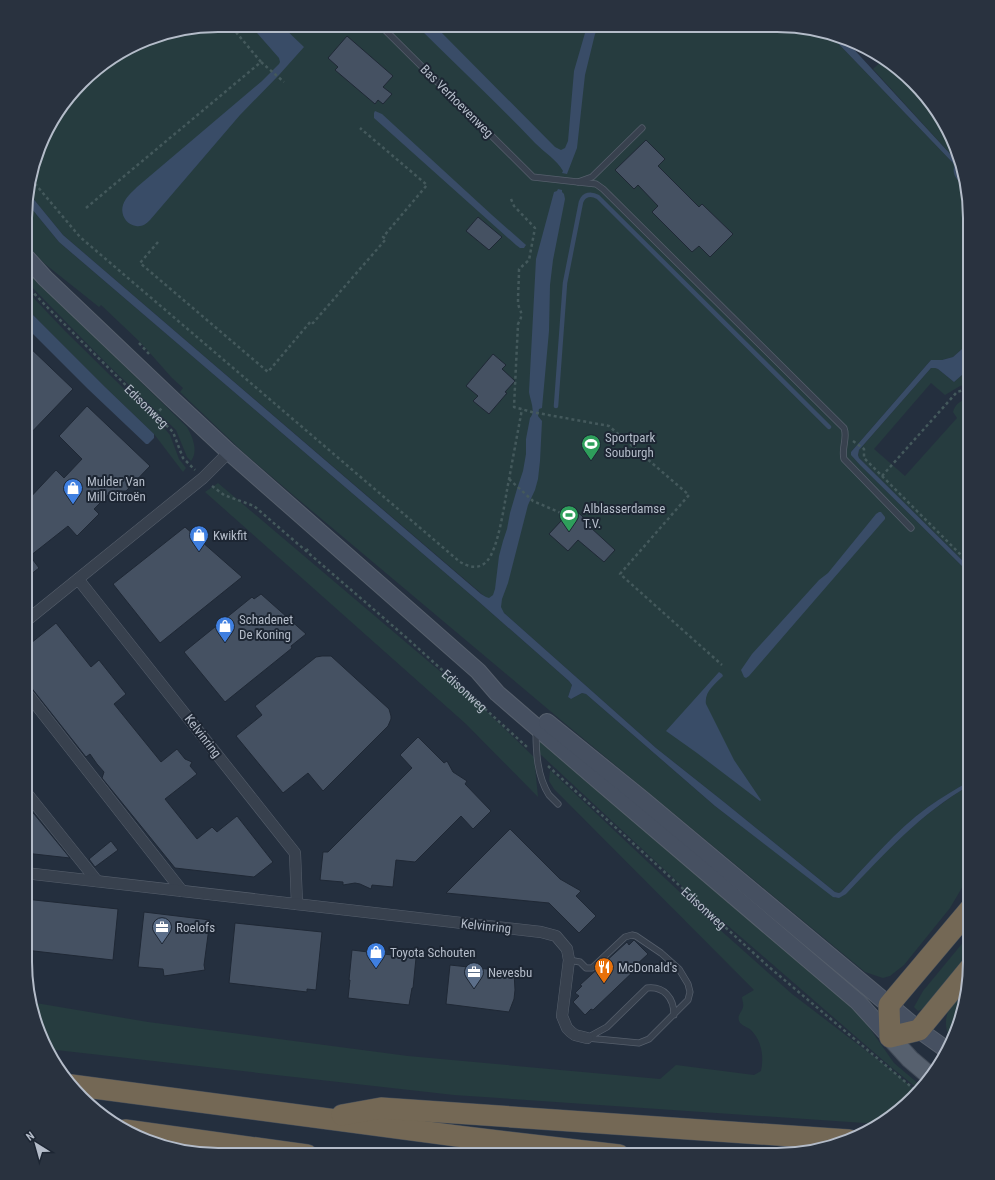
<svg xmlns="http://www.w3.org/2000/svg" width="995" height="1180" font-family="'Roboto Condensed',sans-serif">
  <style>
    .green { fill: #263c3f }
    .water { fill: #394c67 }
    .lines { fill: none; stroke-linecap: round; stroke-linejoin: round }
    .stream { stroke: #394c67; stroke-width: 4.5 }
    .building { fill: #455162; stroke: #1f2835 }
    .lane-casing { stroke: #565f6c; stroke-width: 7 }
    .street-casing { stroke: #565f6c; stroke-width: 12 }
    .secondary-casing { stroke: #565f6c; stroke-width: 18 }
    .primary-casing { stroke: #414a57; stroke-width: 20 }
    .highway-casing { stroke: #434c59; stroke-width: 22 }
    .path { stroke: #44595c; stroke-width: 2.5; stroke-dasharray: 3 3; stroke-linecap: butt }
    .lane { stroke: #38414e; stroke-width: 5.5 }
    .street { stroke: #38414e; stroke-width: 11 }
    .secondary { stroke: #465061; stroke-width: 16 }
    .primary { stroke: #56606e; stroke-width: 18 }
    .highway { stroke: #746855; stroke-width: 21 }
    .labels { text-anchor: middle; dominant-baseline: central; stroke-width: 4; stroke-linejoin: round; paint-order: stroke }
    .street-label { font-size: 13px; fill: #b4bcc9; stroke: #1d2633 }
    .poi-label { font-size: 13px; fill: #b4bcc9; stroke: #1d2633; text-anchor: start }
    .rim { fill: none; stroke: #b4bcc9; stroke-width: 2 }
  </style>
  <rect width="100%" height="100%" fill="#242f3e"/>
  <!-- green -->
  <g class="green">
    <path d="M218,25l584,2 31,11 121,126v7l3,8 9,9 4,30v124l-17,15 -11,3h-11l-80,92 2,5 7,8 110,109v175l-4,-4 -3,1 7,7v28c-15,9 -29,17 -42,26 -32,24 -59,56 -87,85l-2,1 -4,-1 -111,-90 -68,-54 -152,-135 -441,-378 -36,-44 24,-69 40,-49 65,-38z"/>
    <path d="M885,58l59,63 20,48 -91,-100z"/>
    <path d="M27,203l32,39 419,359 91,80 3,4 -4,12 3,2 11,-6 4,1 129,112 121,92c42,-40 83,-83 134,-113v89l-20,34 -46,57 -14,11 -7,2 -18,-6 -303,-251 -263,-221 -56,-48 -63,-60 3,-4 -11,-10 -31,-35 -40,-38 -2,2 -54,-43 -18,-19z"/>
    <path d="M27,268l46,48 114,111c5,9 12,24 4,34l-4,-4 -11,-27 -69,-66 -81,-83z"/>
    <path d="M26,290l39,41 100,98 5,6 9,24 7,9 -3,4 -29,-38 -49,-47 -79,-79z"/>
    <path d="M931,368h4l3,1 16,13 16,-14v15l-10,3 -15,9 -14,-12 -57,66 31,27 52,-58 -4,-6c2,-8 8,-12 17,-14v170l-111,-110 -1,-3 1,-5z"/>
    <path d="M218,483l263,223 53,51 4,40 -72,-73 -261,-232z"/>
    <path d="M539,739l318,271 37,53 26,22 -3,3 -25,-20 -210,-182 -142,-132z"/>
    <path d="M550,770l168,158 74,66 102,78 21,18 -36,34 -425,-29 -407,-46 -15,-37 -2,-10 118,20 260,34 252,23 16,-14 78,10 7,-4c3,-14 1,-30 -10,-41 -3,-3 -10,-4 -12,-9 -2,-6 3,-9 4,-14 1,-3 -1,-7 -1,-10l12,-7 -200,-201 -5,-8z"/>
    <path d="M970,934v24l-43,49 -9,4 -4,-4 9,-16z"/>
    <path d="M968,985l-8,39 -9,17c-13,-25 1,-38 17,-56z"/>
  </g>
  <!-- water -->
  <g class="water">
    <path d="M250,25h31l23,22 -25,28 -39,40 -90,105c-4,4 -8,7 -14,6 -10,-1 -16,-12 -13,-21 2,-7 9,-13 14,-18l125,-106 17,-17 1,-2 -1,-4z"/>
    <path d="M417,26h18l120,121 6,3 4,-2 3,-7 6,-70 13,-45h14l-6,8 -10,41 -8,73 -10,26 -5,-1 1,-2c-6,-11 -19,-19 -28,-28 -38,-40 -79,-78 -118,-117z"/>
    <path d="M833,38l16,6 115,125 2,19c-4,-4 -11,-9 -12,-15 -1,-4 1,-6 -1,-10z"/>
    <path d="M375,111l7,3 110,101 34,30 -2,3h-4l-4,-3 -142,-127v-5z"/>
    <path d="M558,189l4,1v2l2,2 1,5 -12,61 -3,25 -1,46 -7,77 -3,1 -1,7 4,5 -2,40 -2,18 -3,11 -7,15 -20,78 -6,16 -1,8 3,6 152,135 68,54 111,90 4,1 2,-1c28,-29 54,-61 87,-85 13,-9 27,-18 42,-26v4c-51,30 -84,67 -124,109l-7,4 -6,-1 -118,-91 -129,-112 -4,-1 -11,6 -3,-2 4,-12 -3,-4 -91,-80 -419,-359 -32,-39v-12l36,44 418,359 5,3 3,1 4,-3 2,-6 4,-33 4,-15 4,-12 3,-16 7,-24 6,-18 3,-17v-15l4,-21c6,-7 0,-18 -1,-26l7,-133 18,-67 3,-1z"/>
    <path d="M26,308l79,79 49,47v4l-6,6h-2l-58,-55 -62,-62z"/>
    <path d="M970,342v26l-16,14 -16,-13 -3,-1h-4l-72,82 -1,5 1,3 111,110v6l-110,-109 -9,-10v-3l80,-92h11l11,-3z"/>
    <path d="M879,512h2l4,5v2l-136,157 -3,2 -2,-1 -3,-7 11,-16 67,-74 9,-7 48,-59z"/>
    <path d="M719,672l3,2 1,2c-8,8 -19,16 -17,28l28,56 27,40 -1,1 -63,-48 -31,-22z"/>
  </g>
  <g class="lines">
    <!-- stream -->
    <path class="stream" d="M556,406l9,-123 16,-81c3,-8 10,-9 17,-5l231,230"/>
  </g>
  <!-- building -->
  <g class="building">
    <path d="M347,36l46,40 -10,11 9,7 -9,10 -5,-4 -3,4 -40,-34 3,-3 -10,-9z"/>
    <path d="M646,140l19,19 -7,7 41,41 3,-3 31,30 -23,23 -11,-11 -7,6 -40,-40 6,-6 -20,-21 -4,4 -19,-19z"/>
    <path d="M478,217l24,20 -13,13 -23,-19z"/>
    <path d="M26,344l47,45 -47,49z"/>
    <path d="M493,354l13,11 -4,4 13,12 -10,11 2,1 -18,21 -16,-13 5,-5 -12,-10z"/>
    <path d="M87,406l63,60 -24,25h-14l-18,18 5,5 -22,22 -9,-10 -38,30 9,12 -13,10v-76l30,-32 8,8 18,-19 -23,-23z"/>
    <path d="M573,508l19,17 -2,2 25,23 -11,12 -26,-22 -10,11 -19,-17z"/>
    <path d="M185,527l57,50 -82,66 -47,-59z"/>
    <path d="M261,594l45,40 -15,12 1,2 -67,54 -41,-50 68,-55 2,2z"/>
    <path d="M56,623l35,44 8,-7 27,34 -12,10 47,58 16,-13 8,10 7,3 -2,4 7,8 -32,25 32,40 15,-12 5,5 20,-16 36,46 -19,15 -79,-9 -73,-90 2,-6 -7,-8 -7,-10 -4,3 -60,-76v-34z"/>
    <path d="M322,656h9l58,53 2,7v3l-3,7 -65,65 -15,-18 -25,20 -47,-57 26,-21 -7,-9 61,-49z"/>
    <path d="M418,737l26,26 3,-2 6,11 14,9 -2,3 26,27 -18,18 -12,-13 -46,46 -19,-2 -3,27 -21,-2 -1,4 -11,-5 -5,-1 -12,2v-3l-23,-2 3,-28h5l84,-84 -12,-13z"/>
    <path d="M25,803l45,55 -45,-5z"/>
    <path d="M510,829l50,50 21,12 -5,5 20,20 -17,17 -30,-30 -103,-10z"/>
    <path d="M111,841l7,9 -23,17 -6,-8z"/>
    <path d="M25,899l93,10 -5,51 -88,-10z"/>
    <path d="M144,912l66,8 -6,45 1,5 -41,6 -1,-7 -25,-2z"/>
    <path d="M235,923l87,9 -6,58 -9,-1v3l-78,-9z"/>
    <path d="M634,940l14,14 -13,12 2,2 -44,42 -2,-1 -6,6 -12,-13 6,-6 -4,-3 7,-7 -2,-1 47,-43 2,3z"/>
    <path d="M352,950l64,8 -3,30h-1l-3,17 -61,-7 2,-18h-1z"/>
    <path d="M450,965l64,7 1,18 -1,9 -5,13 -63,-8z"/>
  </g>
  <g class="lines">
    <defs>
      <g id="lane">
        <path d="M380,25l153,152 45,5 14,-5 50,-49"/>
        <path d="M578,182l18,2 7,5 241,239c4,10 -3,20 0,31l67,69"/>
        <path d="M536,731c0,21 1,45 13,64 3,3 6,6 9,9"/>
        <path d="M569,960l11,2 6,6h6l33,-31 7,-2 4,1 25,17 18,16 9,15 2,8 -2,8 -39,39 -10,4 -52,-5 20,-11 40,-39c17,-2 27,10 27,27"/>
      </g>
      <g id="street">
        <path d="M78,579l217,274 2,51"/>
        <path d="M26,621l177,-143 26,-26"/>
        <path d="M26,692l156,199"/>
        <path d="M25,791l72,90"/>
        <path d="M25,873l516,59 15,4 11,13 2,11 -7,56 5,12 4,4 4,3 12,3"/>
      </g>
      <g id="secondary">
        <path d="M27,258l18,20 126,120 58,54 249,219 19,22 103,89 258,220 32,35"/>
        <path d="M547,722l94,76 248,207 30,25 28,20"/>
      </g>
      <path id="primary" d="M890,1037l20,22 20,17"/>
      <g id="highway">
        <path d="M970,968l-51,62 -29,7 -1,-32 81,-96"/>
        <path d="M71,1085l386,51 162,19"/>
        <path d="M342,1115l39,-7 468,32"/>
        <path d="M125,1130l182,25"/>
      </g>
    </defs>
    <!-- lane casing -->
    <use href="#lane" class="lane-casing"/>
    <!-- street casing -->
    <use href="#street" class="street-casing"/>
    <!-- secondary casing -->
    <use href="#secondary" class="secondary-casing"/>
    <!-- primary casing -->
    <use href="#primary" class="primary-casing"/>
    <!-- highway casing -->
    <use href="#highway" class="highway-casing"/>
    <!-- path -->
    <g class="path">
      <path d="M261,62l23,20"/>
      <path d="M31,179l49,58 380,325c9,5 19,8 27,-1 11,-12 17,-54 20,-71 5,-27 10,-54 15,-81"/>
      <path d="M511,199l3,7 21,22 -6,32 -10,9c0,11 -1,22 -1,33 1,11 7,9 0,22l-4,83 18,5 77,14 80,69 -69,79 102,91"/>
      <path d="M86,208l175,-146 -31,-37"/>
      <path d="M158,242l-18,21 128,109 43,-51 2,2 73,-84 -3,-2 44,-52 -67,-57"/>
      <path id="s1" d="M26,285l22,23 125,124 10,26 12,12"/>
      <path d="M139,343l10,11"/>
      <path d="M155,415l7,-7"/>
      <path d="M853,441l11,8v9l106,106"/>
      <path d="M882,476l75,-84 13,-4"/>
      <path d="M509,479l24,22 28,12"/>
      <path id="s2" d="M212,486l12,9 22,8 8,3 154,133 119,108"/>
      <path d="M306,551l4,-4"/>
      <path id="s3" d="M548,766l221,201 146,123"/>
    </g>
    <!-- lane -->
    <use href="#lane" class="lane"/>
    <!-- street -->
    <use href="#street" class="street"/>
    <!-- secondary -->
    <use href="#secondary" class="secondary"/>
    <!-- primary -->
    <use href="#primary" class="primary"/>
    <!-- highway -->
    <use href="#highway" class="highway"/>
  </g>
  <!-- icons -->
  <defs>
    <symbol id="stadium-pin" viewBox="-11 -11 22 30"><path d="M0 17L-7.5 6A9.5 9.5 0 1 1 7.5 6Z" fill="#2e9e5b" stroke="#1d2633"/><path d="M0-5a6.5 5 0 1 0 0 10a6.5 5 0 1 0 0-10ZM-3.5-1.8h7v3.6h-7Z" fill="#fff"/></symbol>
    <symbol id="shop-pin" viewBox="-11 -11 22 30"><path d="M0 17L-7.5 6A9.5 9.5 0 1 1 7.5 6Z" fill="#3f7fe0" stroke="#1d2633"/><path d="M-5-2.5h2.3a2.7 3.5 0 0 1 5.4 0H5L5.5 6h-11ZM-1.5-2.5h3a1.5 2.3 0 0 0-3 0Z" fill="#fff"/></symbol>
    <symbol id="office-pin" viewBox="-11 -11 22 30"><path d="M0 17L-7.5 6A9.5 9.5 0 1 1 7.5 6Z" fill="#5c6f8a" stroke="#1d2633"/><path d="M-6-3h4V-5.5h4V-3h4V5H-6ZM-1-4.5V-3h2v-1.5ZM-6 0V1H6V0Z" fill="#fff"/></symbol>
    <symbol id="restaurant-pin" viewBox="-11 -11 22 30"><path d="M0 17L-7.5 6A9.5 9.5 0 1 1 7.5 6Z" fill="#e8710a" stroke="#1d2633"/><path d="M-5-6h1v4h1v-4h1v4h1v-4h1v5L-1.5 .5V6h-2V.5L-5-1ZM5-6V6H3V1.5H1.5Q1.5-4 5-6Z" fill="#fff"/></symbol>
  </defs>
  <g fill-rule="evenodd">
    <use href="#stadium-pin" x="580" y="433" width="22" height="30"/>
    <use href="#shop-pin" x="62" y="477" width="22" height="30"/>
    <use href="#stadium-pin" x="558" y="504" width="22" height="30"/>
    <use href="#shop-pin" x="188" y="524" width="22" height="30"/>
    <use href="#shop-pin" x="214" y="615" width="22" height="30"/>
    <use href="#office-pin" x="151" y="916" width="22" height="30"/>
    <use href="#shop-pin" x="365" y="941" width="22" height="30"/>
    <use href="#restaurant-pin" x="593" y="956" width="22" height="30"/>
    <use href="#office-pin" x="463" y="961" width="22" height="30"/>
  </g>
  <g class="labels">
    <!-- street labels -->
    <g class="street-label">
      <text transform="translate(457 101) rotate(45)">Bas Verhoevenweg</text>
      <text stroke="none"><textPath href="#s1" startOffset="171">Edisonweg</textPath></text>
      <text stroke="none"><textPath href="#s2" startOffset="327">Edisonweg</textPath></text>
      <text transform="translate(203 736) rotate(52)">Kelvinring</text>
      <text stroke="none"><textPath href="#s3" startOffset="211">Edisonweg</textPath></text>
      <text transform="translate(486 926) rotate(6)">Kelvinring</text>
    </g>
    <!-- poi labels -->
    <g class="poi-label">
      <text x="605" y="437">Sportpark<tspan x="605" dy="15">Souburgh</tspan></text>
      <text x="87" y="481">Mulder Van<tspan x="87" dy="15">Mill Citroën</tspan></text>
      <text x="583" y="508">Alblasserdamse<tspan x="583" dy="15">T.V.</tspan></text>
      <text x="213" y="535">Kwikfit</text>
      <text x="239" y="619">Schadenet<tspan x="239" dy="15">De Koning</tspan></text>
      <text x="176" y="927">Roelofs</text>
      <text x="390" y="952">Toyota Schouten</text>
      <text x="618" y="967">McDonald's</text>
      <text x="488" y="972">Nevesbu</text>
    </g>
  </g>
  <!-- crop -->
  <path d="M0 0H995V1180H0ZM218 32H777A186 186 0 0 1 963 218V962A186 186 0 0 1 777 1148H218A186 186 0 0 1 32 962V218A186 186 0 0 1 218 32Z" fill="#29323f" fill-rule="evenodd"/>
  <path class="rim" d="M218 32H777A186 186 0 0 1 963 218V962A186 186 0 0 1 777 1148H218A186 186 0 0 1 32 962V218A186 186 0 0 1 218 32Z"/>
  <!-- north arrow -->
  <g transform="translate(36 1144) rotate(323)" stroke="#1d2633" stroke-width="3" paint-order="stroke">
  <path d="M0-3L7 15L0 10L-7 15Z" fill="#b4bcc9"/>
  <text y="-6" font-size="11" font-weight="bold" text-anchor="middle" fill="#b4bcc9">N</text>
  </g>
</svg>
